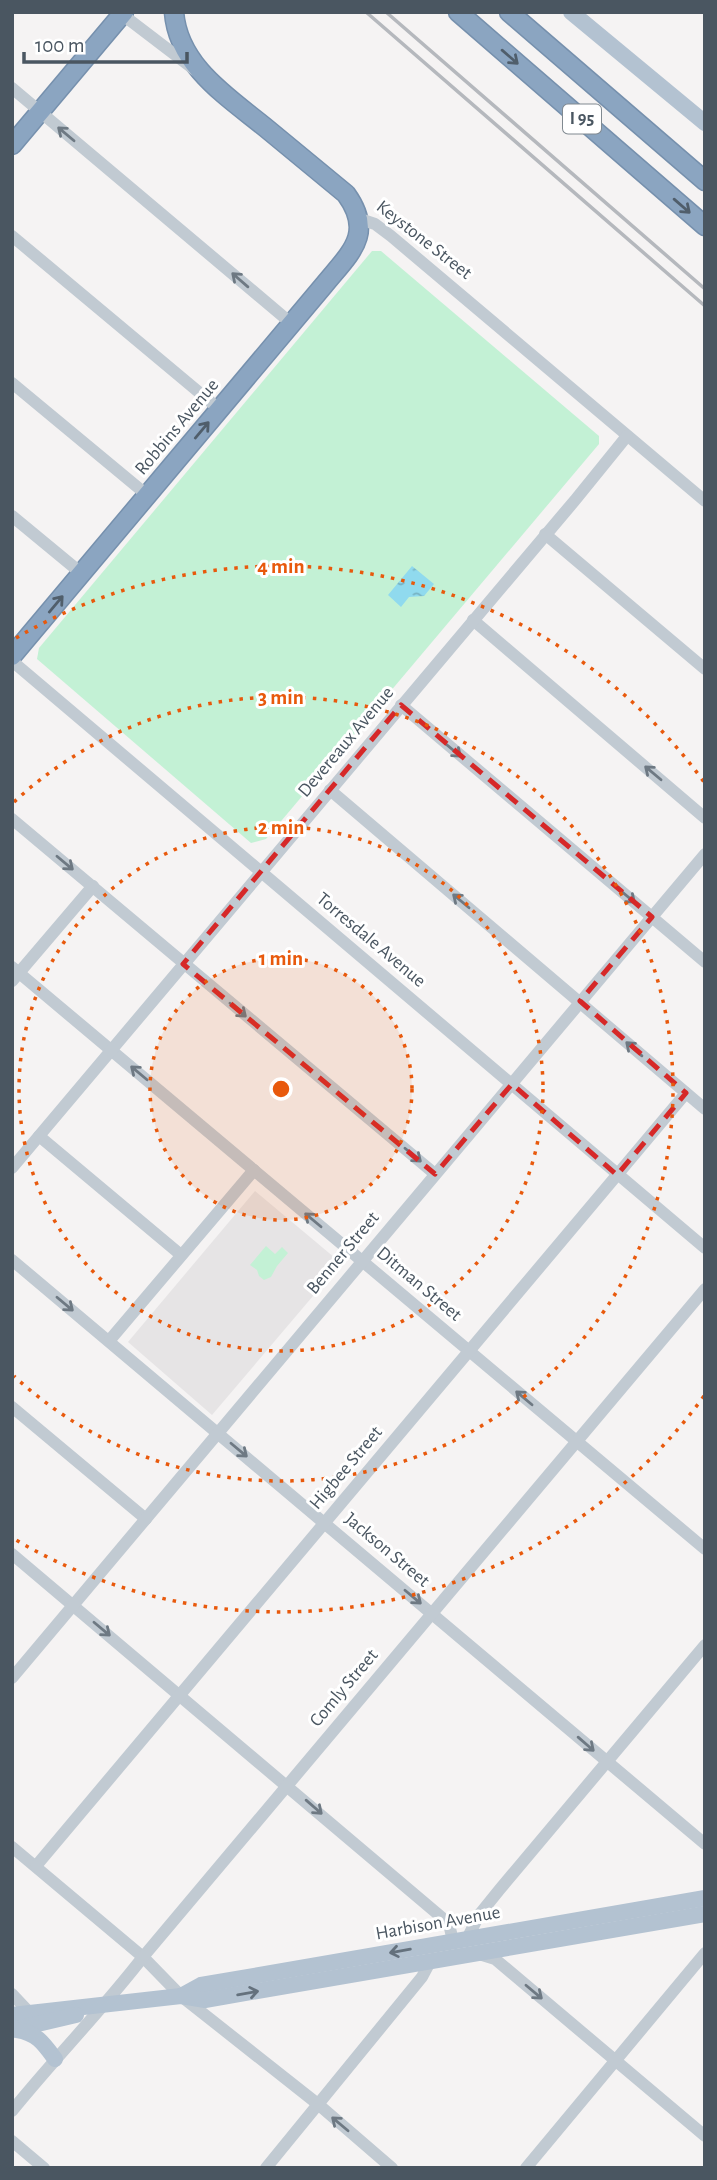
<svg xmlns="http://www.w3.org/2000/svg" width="717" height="2180" font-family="'Alegreya Sans',sans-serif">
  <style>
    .education { fill: #e6e4e5 }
    .green { fill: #c3f1d5 }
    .water { fill: url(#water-ripples) }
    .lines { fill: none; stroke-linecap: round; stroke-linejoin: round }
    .highway-casing { stroke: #7690ad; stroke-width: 21 }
    .minor { stroke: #c1cad2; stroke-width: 12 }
    .major { stroke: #b3c2d1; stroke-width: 16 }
    .highway { stroke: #8ba5c1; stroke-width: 18 }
    .rail { stroke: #b5b8bd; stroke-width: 3.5 }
    .oneway { stroke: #505e6b }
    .oneway2 { stroke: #6e7983 }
    .oneway3 { stroke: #64717d }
    .marked { fill: none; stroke: #d62828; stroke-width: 5; stroke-dasharray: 14 9; stroke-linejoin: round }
    .ring { fill: none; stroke: #e8590c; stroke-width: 3.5; stroke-dasharray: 3.5 7 }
    .labels { text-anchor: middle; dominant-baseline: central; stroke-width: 6; stroke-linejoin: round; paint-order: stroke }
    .shield { fill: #fff; stroke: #808990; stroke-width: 2 }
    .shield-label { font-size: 18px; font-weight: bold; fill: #4a5661 }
    .street-label { font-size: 19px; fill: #4a5661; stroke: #fff }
    .centre { fill: #e8590c; stroke: #fff; stroke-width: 3.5 }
    .ring-label { font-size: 21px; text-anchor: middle; font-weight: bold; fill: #e8590c; stroke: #fff; stroke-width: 6; stroke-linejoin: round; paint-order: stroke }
  </style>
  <defs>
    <pattern id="water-ripples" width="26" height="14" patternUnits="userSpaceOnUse" patternTransform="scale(1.75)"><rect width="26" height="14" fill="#90daee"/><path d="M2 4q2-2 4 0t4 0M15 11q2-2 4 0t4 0" fill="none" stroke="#78b4c4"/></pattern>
  </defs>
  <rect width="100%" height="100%" fill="#f5f3f3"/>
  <!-- education -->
  <path class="education" d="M255,1191l86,72 -129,152 -84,-73z"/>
  <!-- green -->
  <g class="green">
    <path d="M372,251h9l218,185v8l-333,395 -15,4 -214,-184 2,-11z"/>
    <path d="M266,1246l9,8 7,-7 6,6 -11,13 -6,11 -7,3 -5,-4 -2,-6 -7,-5z"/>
  </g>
  <!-- water -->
  <path class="water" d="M412,566l22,18 -10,12 -15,1 -8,10 -13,-12z"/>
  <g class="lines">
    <defs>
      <g id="highway">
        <path d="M458,12l247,214"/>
        <path d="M509,12l196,169"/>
        <path d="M12,145l112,-133"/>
        <path d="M12,656l312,-371c26,-32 51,-51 22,-91 -27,-22 -53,-44 -80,-66 -38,-31 -88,-62 -92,-116"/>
      </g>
    </defs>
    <!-- highway casing -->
    <use href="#highway" class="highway-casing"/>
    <!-- minor -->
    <g class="minor">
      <path d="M119,12l76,58"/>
      <path d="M12,88l280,236"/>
      <path d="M360,219l15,5 16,12 314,265"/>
      <path d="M12,236l207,173"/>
      <path d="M12,383l135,112"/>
      <path d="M12,516l69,57"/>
      <path d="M545,534l160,135"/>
      <path d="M473,620l232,198"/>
      <path d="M12,661l693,587"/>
      <path d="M401,705l304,257"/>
      <path d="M330,790l375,319"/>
      <path d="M12,819l423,355"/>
      <path d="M12,967l693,582"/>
      <path d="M12,981l81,-95"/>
      <path d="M39,1136l142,119"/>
      <path d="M12,1168l564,-669 51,-63"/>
      <path d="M12,1260l693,584"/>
      <path d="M109,1341l145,-171"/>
      <path d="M12,1407l134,112"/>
      <path d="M12,1554l434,367 3,3 4,17"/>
      <path d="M12,1678l693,-824"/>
      <path d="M12,1847l131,110 38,39 138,109 73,63"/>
      <path d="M36,1866l650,-773"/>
      <path d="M467,1939l12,-24 21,-26 205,-244"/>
      <path d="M479,1954l16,5 210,177"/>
      <path d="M12,1994l17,18"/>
      <path d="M12,2111c43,-53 90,-101 131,-154l562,-668"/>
      <path d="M12,2141l32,27"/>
      <path d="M266,2168l156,-191 8,-15"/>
      <path d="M526,2168l179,-215"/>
    </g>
    <!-- major -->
    <g class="major">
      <path d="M571,12l134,111"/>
      <path d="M181,1996l20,-11 504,-87"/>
      <path d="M12,2015l169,-19 24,4 500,-86"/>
      <path d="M12,2030l64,-15"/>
      <path d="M17,2030c20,3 27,14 38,29"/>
    </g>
    <!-- highway -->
    <use href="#highway" class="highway"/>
    <!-- rail -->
    <g class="rail">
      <path d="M366,12l339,294"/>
      <path d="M386,12l319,277"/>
    </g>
  </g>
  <!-- one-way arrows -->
  <defs><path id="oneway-shaft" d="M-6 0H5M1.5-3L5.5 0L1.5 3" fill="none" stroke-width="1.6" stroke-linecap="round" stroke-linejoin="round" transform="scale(1.75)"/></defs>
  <g class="oneway">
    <use href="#oneway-shaft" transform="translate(510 57) rotate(41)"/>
    <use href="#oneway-shaft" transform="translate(682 206) rotate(41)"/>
    <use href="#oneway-shaft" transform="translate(202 430) rotate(-50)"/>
    <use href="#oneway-shaft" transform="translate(56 604) rotate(-50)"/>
  </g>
  <g class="oneway2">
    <use href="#oneway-shaft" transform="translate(66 134) rotate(-140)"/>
    <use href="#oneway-shaft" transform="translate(240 280) rotate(-139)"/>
    <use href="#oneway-shaft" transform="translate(453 750) rotate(40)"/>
    <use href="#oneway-shaft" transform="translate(653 773) rotate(-140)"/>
    <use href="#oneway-shaft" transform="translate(65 863) rotate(40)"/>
    <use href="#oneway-shaft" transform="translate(627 896) rotate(40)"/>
    <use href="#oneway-shaft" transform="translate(461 901) rotate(-140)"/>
    <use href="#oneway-shaft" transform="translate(238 1010) rotate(40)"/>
    <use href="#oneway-shaft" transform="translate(634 1049) rotate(-139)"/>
    <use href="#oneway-shaft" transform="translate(139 1073) rotate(-140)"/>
    <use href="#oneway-shaft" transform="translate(413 1155) rotate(40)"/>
    <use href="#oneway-shaft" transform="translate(313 1220) rotate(-140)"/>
    <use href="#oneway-shaft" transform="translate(65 1304) rotate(40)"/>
    <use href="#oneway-shaft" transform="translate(524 1398) rotate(-140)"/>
    <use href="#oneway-shaft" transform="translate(239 1450) rotate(40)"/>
    <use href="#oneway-shaft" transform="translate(413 1597) rotate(40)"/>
    <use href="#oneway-shaft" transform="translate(102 1629) rotate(40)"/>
    <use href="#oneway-shaft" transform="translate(586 1744) rotate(41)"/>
    <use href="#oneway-shaft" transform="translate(314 1807) rotate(41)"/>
    <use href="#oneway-shaft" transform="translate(534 1992) rotate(40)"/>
    <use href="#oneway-shaft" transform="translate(340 2124) rotate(-140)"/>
  </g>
  <g class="oneway3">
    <use href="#oneway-shaft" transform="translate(400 1951) rotate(170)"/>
    <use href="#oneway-shaft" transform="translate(248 1993) rotate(-10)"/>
  </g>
  <!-- marked area -->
  <path class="marked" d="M401,705l251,212 -72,84 106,92 -69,82 -105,-91 -77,90 -252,-210z"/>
  <!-- distance rings -->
  <circle cx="281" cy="1089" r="131" fill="#e8590c" fill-opacity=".12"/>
  <g class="ring">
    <circle cx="281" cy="1089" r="131"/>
    <circle cx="281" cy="1089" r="262"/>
    <path d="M14 802A392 392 0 1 1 14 1376"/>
    <path d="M704 1396A523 523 0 0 1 16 1540M16 638A523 523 0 0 1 704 782"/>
  </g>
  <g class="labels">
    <!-- shield labels -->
    <rect class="shield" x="563" y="104.5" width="38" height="29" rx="5"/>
    <g class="shield-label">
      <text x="582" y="119">I 95</text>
    </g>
    <!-- street labels -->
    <g class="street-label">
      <text transform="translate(424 240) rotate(38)">Keystone Street</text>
      <text transform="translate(177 427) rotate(-50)">Robbins Avenue</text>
      <text transform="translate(346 742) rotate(-50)">Devereaux Avenue</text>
      <text transform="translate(371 940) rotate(40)">Torresdale Avenue</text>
      <text transform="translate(343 1253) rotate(-50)">Benner Street</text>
      <text transform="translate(419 1284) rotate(40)">Ditman Street</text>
      <text transform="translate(346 1468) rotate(-50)">Higbee Street</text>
      <text transform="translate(387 1550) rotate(40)">Jackson Street</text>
      <text transform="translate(344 1688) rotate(-50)">Comly Street</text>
      <text transform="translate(438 1923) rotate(-10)">Harbison Avenue</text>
    </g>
  </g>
  <circle cx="281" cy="1089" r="10" class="centre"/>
  <g class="ring-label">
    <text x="281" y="573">4 min</text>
    <text x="281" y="704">3 min</text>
    <text x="281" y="834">2 min</text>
    <text x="281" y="965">1 min</text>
  </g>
  <!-- border -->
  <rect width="717" height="2180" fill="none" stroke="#4a5661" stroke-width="28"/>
  <!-- scale -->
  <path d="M24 52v10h163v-10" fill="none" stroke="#4a5661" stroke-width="3.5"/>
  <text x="35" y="52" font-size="21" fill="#4a5661" stroke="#ffffff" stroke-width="5" paint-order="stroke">100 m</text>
</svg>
